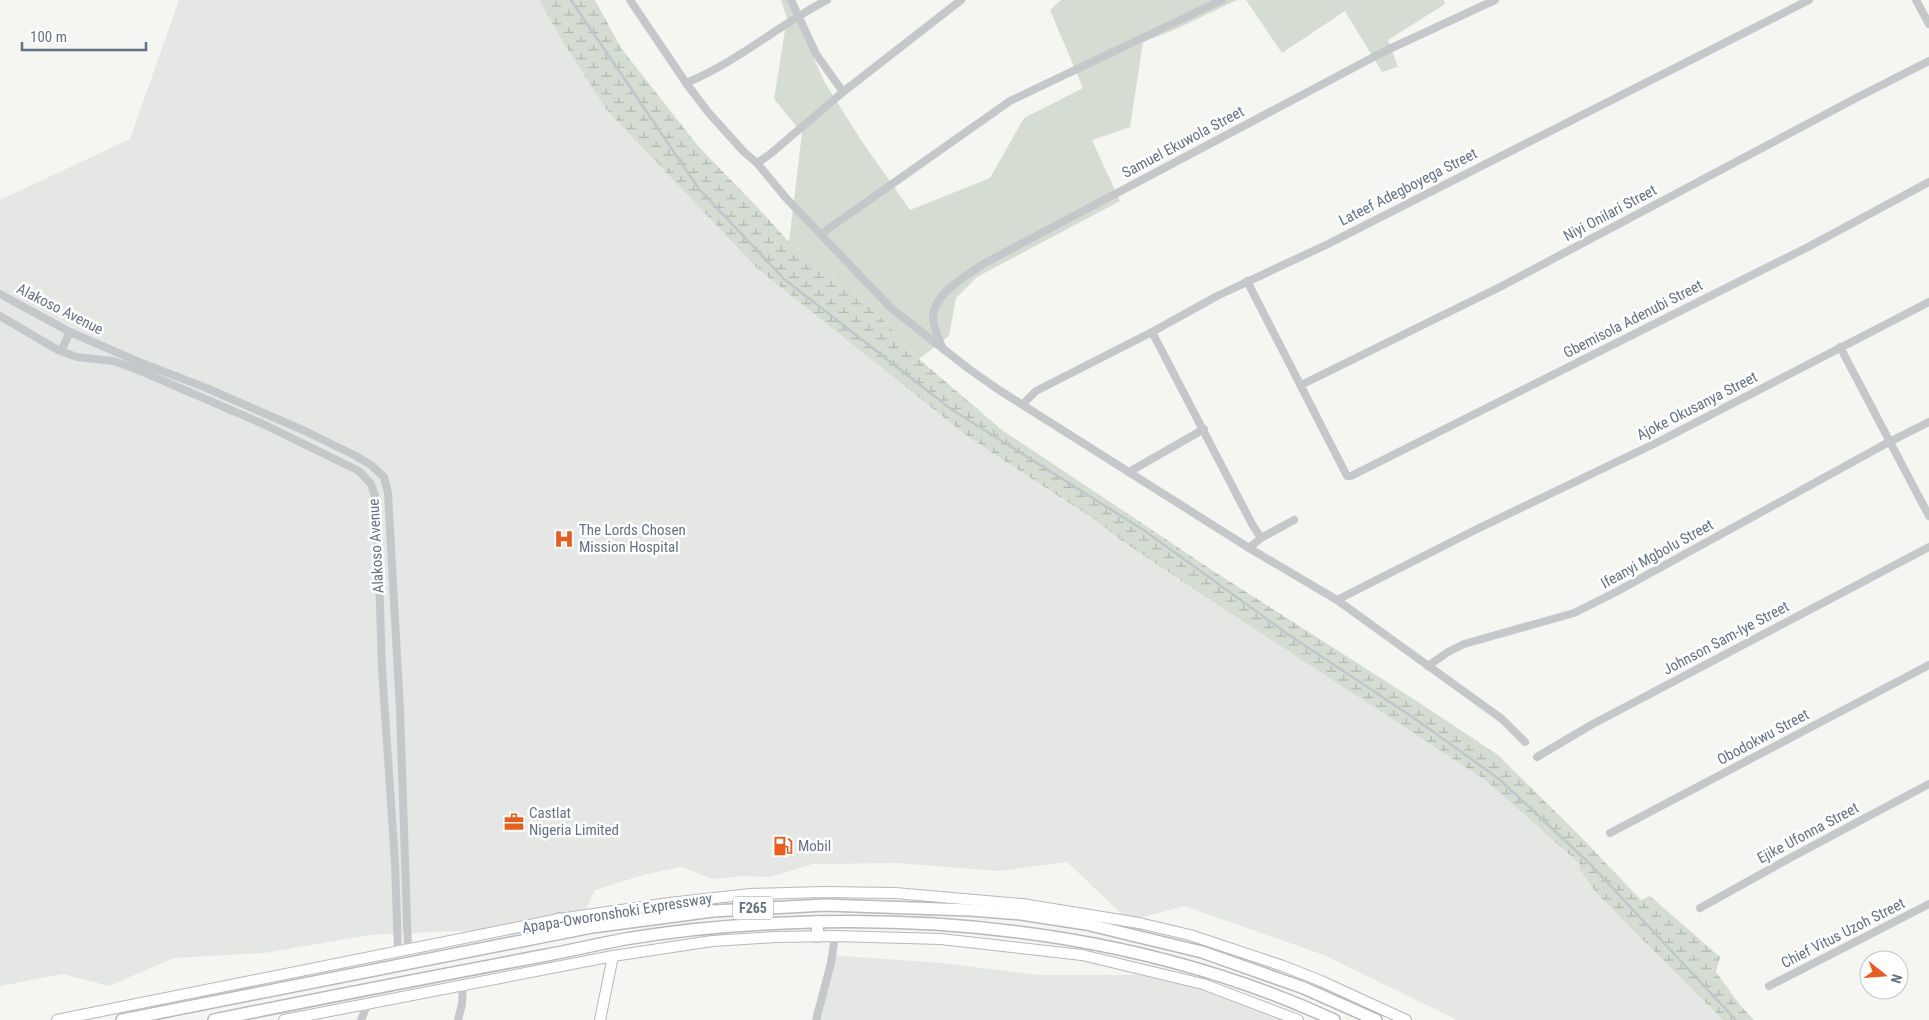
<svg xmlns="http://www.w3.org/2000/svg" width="1929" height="1020" font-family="'Roboto Condensed',sans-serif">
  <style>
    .built { fill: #e5e7e5 }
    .grass { fill: #d5ddd2 }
    .wetland { fill: url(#wetland-marsh) }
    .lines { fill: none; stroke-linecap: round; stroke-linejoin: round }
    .stream { stroke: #bdc8cd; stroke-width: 2.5 }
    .major-casing { stroke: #b5b9bd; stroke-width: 12 }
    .highway-casing { stroke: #b7b9bd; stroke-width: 14 }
    .minor { stroke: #c5c8cb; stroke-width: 8 }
    .major { stroke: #fff; stroke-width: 10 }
    .highway { stroke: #fff; stroke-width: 11 }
    .labels { text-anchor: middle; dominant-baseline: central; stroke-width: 5; stroke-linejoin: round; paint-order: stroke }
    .shield { fill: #fff; stroke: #929ca9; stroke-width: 1 }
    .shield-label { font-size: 14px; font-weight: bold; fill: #637284 }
    .street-label { font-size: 15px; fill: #637284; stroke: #fff }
    .poi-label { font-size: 15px; fill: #637284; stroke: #fff; text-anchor: start }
  </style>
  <defs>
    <pattern id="wetland-marsh" width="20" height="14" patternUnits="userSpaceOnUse" patternTransform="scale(1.25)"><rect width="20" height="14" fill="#d5ddd2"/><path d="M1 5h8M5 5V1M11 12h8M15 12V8" fill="none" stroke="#b0b8b0"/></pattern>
  </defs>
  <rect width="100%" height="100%" fill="#f5f5f1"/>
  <!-- built -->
  <g class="built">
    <path d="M179,0h360l25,44 42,65 365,330 124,81 27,21 105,70 258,169 95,84 17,30 126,126h-266l-133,-65 -140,-49 -55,15 -62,-59 -69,9 -101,-8 -84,1 -43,13 -28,-1 -29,3 -32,-12 -34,7 -52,16 -12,26 -106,14 -107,5 -105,18 -91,5 -65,28 -46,-12 -63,12v-786l130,-61z"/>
    <path d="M828,955l114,8 97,12h120l74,21 49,24h-464z"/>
  </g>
  <!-- grass -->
  <g class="grass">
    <path d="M781,0h6l38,83 34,54 51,73 80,-32 34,-60 59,-30 -33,-78 11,-10h176l-63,30 -31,12 -13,85 -38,13 28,61 -143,76 -21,21 -7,38 -30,23 -67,-73 -63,-44 13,-109 -28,-34 13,-81z"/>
    <path d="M1246,0h198l1,4 -57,36 10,27 -16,5 -37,-61 -63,42z"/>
  </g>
  <!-- wetland -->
  <path class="wetland" d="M539,0h56l26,48 77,98 64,66 27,30 63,44 67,73 83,71 216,144 197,126 83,55 82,81 61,64 9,-4 70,61 -4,15 24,33 14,15h-31l-126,-126 -18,-26 1,-4 -95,-84 -258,-169 -105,-70 -27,-21 -124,-81 -213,-170 -152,-160 -42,-65z"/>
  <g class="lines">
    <!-- stream -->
    <path class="stream" d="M571,0l128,189 85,90 167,130 194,122 144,104 125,83 85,61 90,84 147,157"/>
    <defs>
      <g id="major">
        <path d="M57,1020l502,-101 110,-16 81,-9 73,-2 72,1 127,11 117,19 51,12 93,31 38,15 85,39"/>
        <path d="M284,1020l329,-64 99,-15 64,-4 59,-1 106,3 141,16 121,29 95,36"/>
        <path d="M600,1020l13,-64"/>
      </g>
      <g id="highway">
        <path d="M559,919l3,14"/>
        <path d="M817,936l1,-14"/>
        <path d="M122,1020l470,-93 121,-16 112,-6 145,5 51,4 65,10 116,28 102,36 72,32"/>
        <path d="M214,1020c111,-23 222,-44 333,-65 26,-5 52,-11 78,-16 53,-9 107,-14 160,-16 187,-8 378,18 549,97"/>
      </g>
    </defs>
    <!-- major casing -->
    <use href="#major" class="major-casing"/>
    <!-- highway casing -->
    <use href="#highway" class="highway-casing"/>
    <!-- minor -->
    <g class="minor">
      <path d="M630,0l56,83 22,29 36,40 13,11 29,35 105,110 78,61 30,21 250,158 88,52 165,119 23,23"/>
      <path d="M791,0l25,54 27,38"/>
      <path d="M1916,0l13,24"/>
      <path d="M686,83c53,-22 91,-57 141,-83"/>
      <path d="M757,163l12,-8 74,-63 118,-92"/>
      <path d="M821,234l189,-133 212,-101"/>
      <path d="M1247,281l100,195h4l459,-230 119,-64"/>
      <path d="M0,294l70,38 69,30 65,25 101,44 51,25 15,9 13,12 4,16 12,217 8,240"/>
      <path d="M0,316l58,34 19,7 36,4 23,8 127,55 96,47 12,13 4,12 3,47 4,126 13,194 3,89"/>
      <path d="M1152,332l100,192 9,14 -12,10"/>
      <path d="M1840,347l89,169"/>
      <path d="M943,349c-4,-9 -9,-21 -10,-30 -1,-25 34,-44 52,-56l400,-212 110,-51"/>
      <path d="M61,351l9,-19"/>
      <path d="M1301,385l199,-98 360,-191 69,-35"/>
      <path d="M1023,404l13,-13 116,-59 65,-36 111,-52 481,-244"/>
      <path d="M1129,472l75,-43"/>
      <path d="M1261,538l33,-18"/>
      <path d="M1337,600l138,-70 185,-89 269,-139"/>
      <path d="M1428,666l20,-14 16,-8 110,-31 40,-20 275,-151 40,-20"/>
      <path d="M1537,757l54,-32 338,-178"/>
      <path d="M1610,833l319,-168"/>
      <path d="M1700,908l90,-50 139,-74"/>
      <path d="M1769,986l160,-82"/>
      <path d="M361,1020l7,-17"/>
      <path d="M458,1020l4,-16 1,-20"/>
      <path d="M816,1020l15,-57 4,-27"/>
    </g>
    <!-- major -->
    <use href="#major" class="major"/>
    <!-- highway -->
    <use href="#highway" class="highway"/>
  </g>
  <!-- icons -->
  <defs>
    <symbol id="hospital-bare" viewBox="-9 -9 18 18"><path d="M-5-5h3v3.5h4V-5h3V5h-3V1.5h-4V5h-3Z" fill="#eb5c1b" stroke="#fff" stroke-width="2.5" paint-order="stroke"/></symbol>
    <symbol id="office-bare" viewBox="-9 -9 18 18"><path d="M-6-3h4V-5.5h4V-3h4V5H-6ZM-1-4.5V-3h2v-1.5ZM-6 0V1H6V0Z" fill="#eb5c1b" stroke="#fff" stroke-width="2.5" paint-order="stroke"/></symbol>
    <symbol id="fuel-bare" viewBox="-9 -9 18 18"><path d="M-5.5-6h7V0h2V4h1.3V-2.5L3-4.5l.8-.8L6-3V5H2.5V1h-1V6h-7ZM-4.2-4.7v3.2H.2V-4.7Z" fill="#eb5c1b" stroke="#fff" stroke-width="2.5" paint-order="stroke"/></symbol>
  </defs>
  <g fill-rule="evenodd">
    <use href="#hospital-bare" x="550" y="525" width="28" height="28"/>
    <use href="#office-bare" x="500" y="808" width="28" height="28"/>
    <use href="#fuel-bare" x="769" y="832" width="28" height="28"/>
  </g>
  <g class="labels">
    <!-- shield labels -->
    <rect class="shield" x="733" y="896.5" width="40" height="23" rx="4"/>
    <g class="shield-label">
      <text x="753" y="908">F265</text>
    </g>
    <!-- street labels -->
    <g class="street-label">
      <text transform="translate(1183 142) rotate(-28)">Samuel Ekuwola Street</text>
      <text transform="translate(1408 187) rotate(-27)">Lateef Adegboyega Street</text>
      <text transform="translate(1610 213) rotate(-28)">Niyi Onilari Street</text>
      <text transform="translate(60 309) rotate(27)">Alakoso Avenue</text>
      <text transform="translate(1633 319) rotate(-27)">Gbemisola Adenubi Street</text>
      <text transform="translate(1697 406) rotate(-27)">Ajoke Okusanya Street</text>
      <text transform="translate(376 546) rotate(-93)">Alakoso Avenue</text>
      <text transform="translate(1657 554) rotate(-29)">Ifeanyi Mgbolu Street</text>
      <text transform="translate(1726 638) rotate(-28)">Johnson Sam-Iye Street</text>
      <text transform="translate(1763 737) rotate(-28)">Obodokwu Street</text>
      <text transform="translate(1808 833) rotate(-28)">Ejike Ufonna Street</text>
      <text transform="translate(617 913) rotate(-9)">Apapa-Oworonshoki Expressway</text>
      <text transform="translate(1843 933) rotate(-27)">Chief Vitus Uzoh Street</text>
    </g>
    <!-- poi labels -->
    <g class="poi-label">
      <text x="579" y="530">The Lords Chosen<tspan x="579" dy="17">Mission Hospital</tspan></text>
      <text x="529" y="813">Castlat<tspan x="529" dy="17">Nigeria Limited</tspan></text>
      <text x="798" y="846">Mobil</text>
    </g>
  </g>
  <!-- north arrow -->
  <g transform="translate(1884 975) rotate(107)"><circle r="24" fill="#ffffff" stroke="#c1c7ce"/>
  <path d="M0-4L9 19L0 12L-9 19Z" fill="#eb5c1b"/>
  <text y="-8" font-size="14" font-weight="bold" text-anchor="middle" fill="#637284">N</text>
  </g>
  <!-- scale -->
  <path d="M22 42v8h124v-8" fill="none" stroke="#637284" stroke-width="2.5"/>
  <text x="30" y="42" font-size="15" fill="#637284" stroke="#ffffff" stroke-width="4" paint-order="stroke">100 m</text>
</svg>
